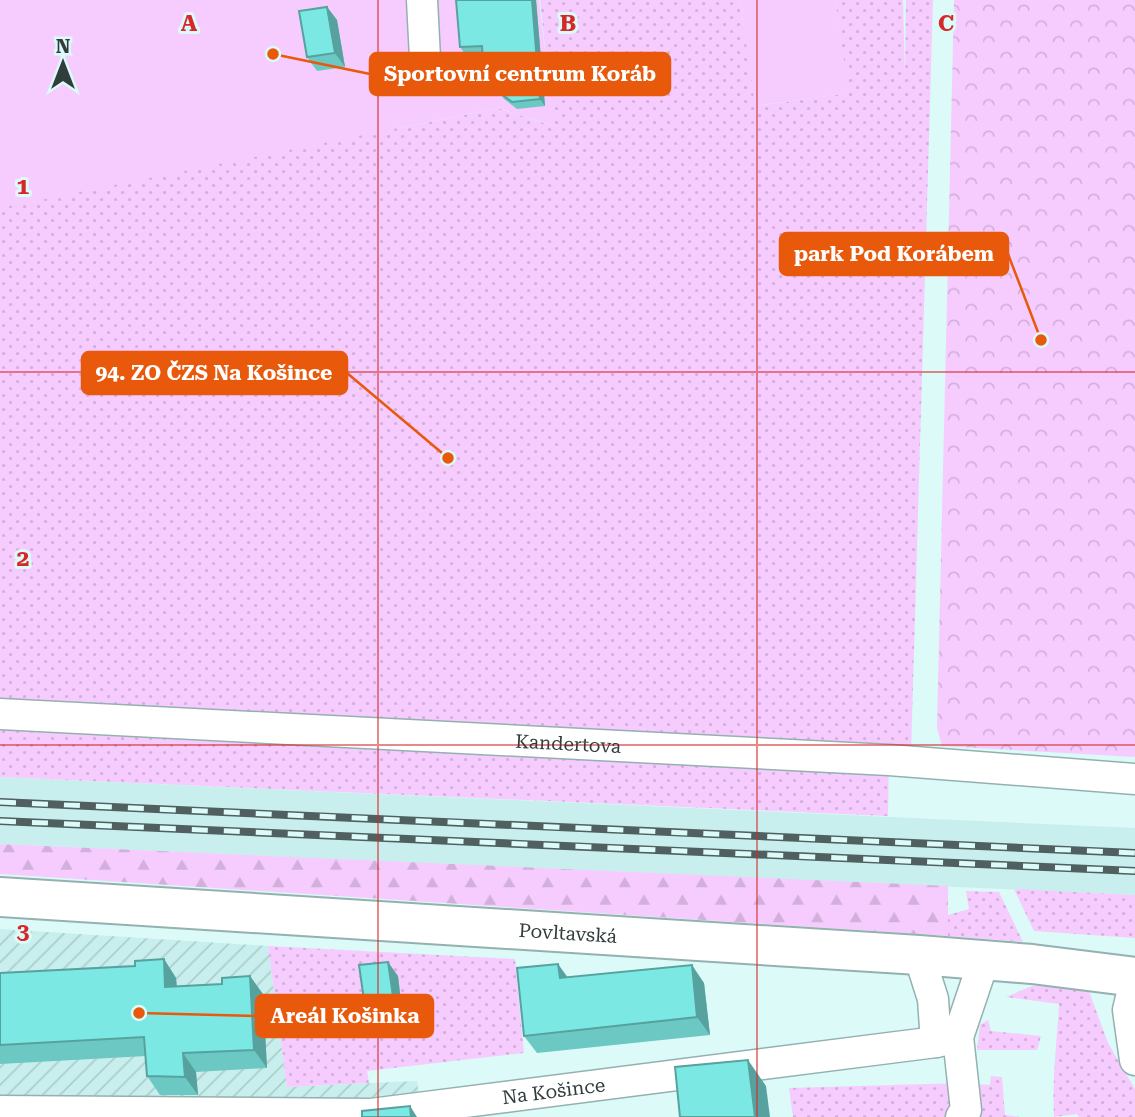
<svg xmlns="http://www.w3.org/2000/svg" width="1135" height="1117" font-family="'Roboto Serif',serif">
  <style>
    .built { fill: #c8efed }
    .industrial { fill: url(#industrial-furrows) }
    .grass { fill: url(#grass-dots); fill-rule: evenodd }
    .forest { fill: url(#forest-firs) }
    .park { fill: url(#park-crowns) }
    .pitch { fill: #f6ccfe }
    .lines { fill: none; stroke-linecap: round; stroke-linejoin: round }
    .minor-casing { stroke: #94b1af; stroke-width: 33 }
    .major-casing { stroke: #94b1af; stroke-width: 42 }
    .minor { stroke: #fff; stroke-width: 30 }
    .major { stroke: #fff; stroke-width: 38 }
    .rail-casing { stroke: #505f5f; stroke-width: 8 }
    .rail { stroke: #dbfaf8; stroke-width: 5; stroke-dasharray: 16; stroke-linecap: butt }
    .wall { fill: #6bc8c3 }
    .shaded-wall { fill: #57a29f }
    .building { fill: #7ce8e3; stroke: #57a29f; stroke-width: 2 }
    .grid { fill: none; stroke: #d62828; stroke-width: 2; stroke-opacity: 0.55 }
    .labels { text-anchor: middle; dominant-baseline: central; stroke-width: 6; stroke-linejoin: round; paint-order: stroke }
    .street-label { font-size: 19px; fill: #313d3d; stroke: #dbfaf8 }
    .grid-label { font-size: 23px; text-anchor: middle; font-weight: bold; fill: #d62828; stroke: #dbfaf8; stroke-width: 6; stroke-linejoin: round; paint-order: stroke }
    .leader { fill: none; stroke: #e8590c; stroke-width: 2.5 }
    .callout-dot { fill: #e8590c; stroke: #dbfaf8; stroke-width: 2.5 }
    .callout { fill: #e8590c; stroke: #e8590c; stroke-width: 2.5 }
    .callout-label { font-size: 21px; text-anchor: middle; font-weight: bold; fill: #fff }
  </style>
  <defs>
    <pattern id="industrial-furrows" width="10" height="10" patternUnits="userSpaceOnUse" patternTransform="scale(1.75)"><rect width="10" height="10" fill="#c8efed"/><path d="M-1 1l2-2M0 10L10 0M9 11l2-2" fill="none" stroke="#accecc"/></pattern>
    <pattern id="grass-dots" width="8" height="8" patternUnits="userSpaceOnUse" patternTransform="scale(1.75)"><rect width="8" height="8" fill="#f6ccfe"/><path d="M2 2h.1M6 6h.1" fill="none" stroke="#d3b0db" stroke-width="1.8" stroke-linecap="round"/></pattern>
    <pattern id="forest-firs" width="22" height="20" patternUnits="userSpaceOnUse" patternTransform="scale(1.75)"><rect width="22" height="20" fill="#f6ccfe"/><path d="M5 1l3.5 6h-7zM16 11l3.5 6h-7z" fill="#d3b0db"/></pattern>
    <pattern id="park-crowns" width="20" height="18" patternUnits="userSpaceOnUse" patternTransform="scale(1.75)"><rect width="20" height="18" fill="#f6ccfe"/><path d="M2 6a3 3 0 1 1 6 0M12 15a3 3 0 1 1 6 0" fill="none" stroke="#d3b0db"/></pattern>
  </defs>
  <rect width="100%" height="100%" fill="#dbfaf8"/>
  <!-- built -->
  <path class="built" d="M0,777l1135,51v67l-1135,-51z"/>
  <!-- industrial -->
  <path class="industrial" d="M0,929l268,17 19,141 130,-6 5,36h-422z"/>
  <!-- grass -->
  <g class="grass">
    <path d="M540,0h200l16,106 92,-13 -13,-93h68l2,74 1,-74h27l-22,753 -22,-2 -1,65 -888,-39v-637l399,-12 99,-20 55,18z"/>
    <path d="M1014,889l121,6v43l-101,-7z"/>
    <path d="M966,891l33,1 24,50 -75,-6v-21l21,-6z"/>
    <path d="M268,946l247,13 9,94 -157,18 2,12 -82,4zM398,976l4,34 -29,4z"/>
    <path d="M1056,983l31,3 21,57 27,46v28h-56l-2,-3 -23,3c-2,-39 3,-75 5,-113l-53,-7 26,-11z"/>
    <path d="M988,1020l3,11 50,5 -4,14h-60l3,-25z"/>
    <path d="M991,1076l11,1 3,38 15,2h-227l-4,-29 175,-5 26,2z"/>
  </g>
  <!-- forest -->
  <path class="forest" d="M0,844l948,42v50l-948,-62z"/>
  <!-- park -->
  <path class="park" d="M954,0h181v757l-193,-11 -5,-18z"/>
  <!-- pitch -->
  <g class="pitch">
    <path d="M0,0h539l15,126 -56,-18 -498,100z"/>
    <path d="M740,0h95l14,93 -94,13z"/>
  </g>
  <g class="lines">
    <defs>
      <g id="minor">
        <path d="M422,0l3,58"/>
        <path id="s1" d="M0,714l889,46 246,19"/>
        <path d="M919,955l14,44 3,43"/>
        <path d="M1135,981l-7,29 7,50"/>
        <path d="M958,1037l8,73 -5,7"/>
        <path id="s2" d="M0,1111l371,3 565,-72 22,-5 26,-77"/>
      </g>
      <g id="major">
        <path id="s3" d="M0,897l919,58 113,9 103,13"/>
      </g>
    </defs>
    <!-- minor casing -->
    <use href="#minor" class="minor-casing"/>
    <!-- major casing -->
    <use href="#major" class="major-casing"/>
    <!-- minor -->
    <use href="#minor" class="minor"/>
    <!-- major -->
    <use href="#major" class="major"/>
    <defs>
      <g id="rail">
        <path d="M0,802l1135,51"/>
        <path d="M0,821l1135,50"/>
      </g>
    </defs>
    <!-- rail casing -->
    <use href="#rail" class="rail-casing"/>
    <!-- rail -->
    <use href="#rail" class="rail"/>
  </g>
  <!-- wall -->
  <g class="wall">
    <path d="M536,0l9,106 -28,3 -13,-10 -5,-7 -2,-22 -9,1 -5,-7v-11l-18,1 -5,-7z"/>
    <path d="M327,7l10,13 8,47 -28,4 -10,-14z"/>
    <path d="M164,959l12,19 1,8 86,8 4,74 -71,4 2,23h-38l-13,-19 -1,-20 -146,8v-91l135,-7z"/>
    <path d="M398,976l4,34 -29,4 -9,-14z"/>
    <path d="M567,977l137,6 6,52 -173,18 -13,-17z"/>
  </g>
  <!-- shaded-wall -->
  <g class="shaded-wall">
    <path d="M532,0h4l9,106 -5,-7z"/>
    <path d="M327,7l10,13 8,47 -10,-14z"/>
    <path d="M164,959l12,19 2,27 -13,-18z"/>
    <path d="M388,962l10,14 4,34 -9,-14z"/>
    <path d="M558,964l13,18 -11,-4z"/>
    <path d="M692,965l12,18 6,52 -13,-18z"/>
    <path d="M250,976l13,18 4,74 -13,-18z"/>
    <path d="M183,1053l13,19 2,23 -13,-18z"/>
    <path d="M748,1060l18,26 4,31h-15z"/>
    <path d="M410,1106l7,11h-6z"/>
  </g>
  <!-- building -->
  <g class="building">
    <path d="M456,0h76l8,99 -28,3 -13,-10 -3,-29 -13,1 -1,-18 -22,1z"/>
    <path d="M327,7l8,46 -28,4 -8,-46z"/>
    <path d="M164,959l1,28 57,-3v-6l28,-2 4,74 -71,3 2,24 -38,-1 -3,-39 -144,8v-72l135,-7v-5z"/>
    <path d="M388,962l5,34 -29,4 -5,-35z"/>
    <path d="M558,964l2,14 132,-13 5,52 -173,19 -7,-68z"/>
    <path d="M748,1060l7,57h-75l-5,-50z"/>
    <path d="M410,1106l1,11h-49v-6z"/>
  </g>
  <!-- grid -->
  <path class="grid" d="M378,0v1117M757,0v1117M0,372h1135M0,745h1135"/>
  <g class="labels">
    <!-- street labels -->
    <g class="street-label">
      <text stroke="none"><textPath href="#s1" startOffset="569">Kandertova</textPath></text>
      <text stroke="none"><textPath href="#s3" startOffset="569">Povltavská</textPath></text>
      <text stroke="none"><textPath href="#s2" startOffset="555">Na Košince</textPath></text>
    </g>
  </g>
  <g class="grid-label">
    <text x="189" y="31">A</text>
    <text x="568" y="31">B</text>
    <text x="946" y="31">C</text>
    <text x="23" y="194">1</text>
    <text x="23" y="566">2</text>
    <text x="23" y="939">3</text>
  </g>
  <!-- callouts -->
  <path class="leader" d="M273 54L370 74M1041 340L1008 254M448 458L347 373M139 1013L256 1016"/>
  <g class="callout-dot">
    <circle cx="273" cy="54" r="7"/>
    <circle cx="1041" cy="340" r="7"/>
    <circle cx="448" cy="458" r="7"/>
    <circle cx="139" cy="1013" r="7"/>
  </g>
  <g class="callout">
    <rect x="370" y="53" width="300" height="42" rx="7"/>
    <rect x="780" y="233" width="228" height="42" rx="7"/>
    <rect x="82" y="352" width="265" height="42" rx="7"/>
    <rect x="256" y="995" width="177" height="42" rx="7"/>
  </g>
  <g class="callout-label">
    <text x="520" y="81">Sportovní centrum Koráb</text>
    <text x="894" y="261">park Pod Korábem</text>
    <text x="214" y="380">94. ZO ČZS Na Košince</text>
    <text x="345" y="1023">Areál Košinka</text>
  </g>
  <!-- north arrow -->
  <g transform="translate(63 63)" stroke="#dbfaf8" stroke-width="5" paint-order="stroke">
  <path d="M0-5L12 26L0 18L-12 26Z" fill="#313d3d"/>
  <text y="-10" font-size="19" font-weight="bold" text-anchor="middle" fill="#313d3d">N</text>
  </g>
</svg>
